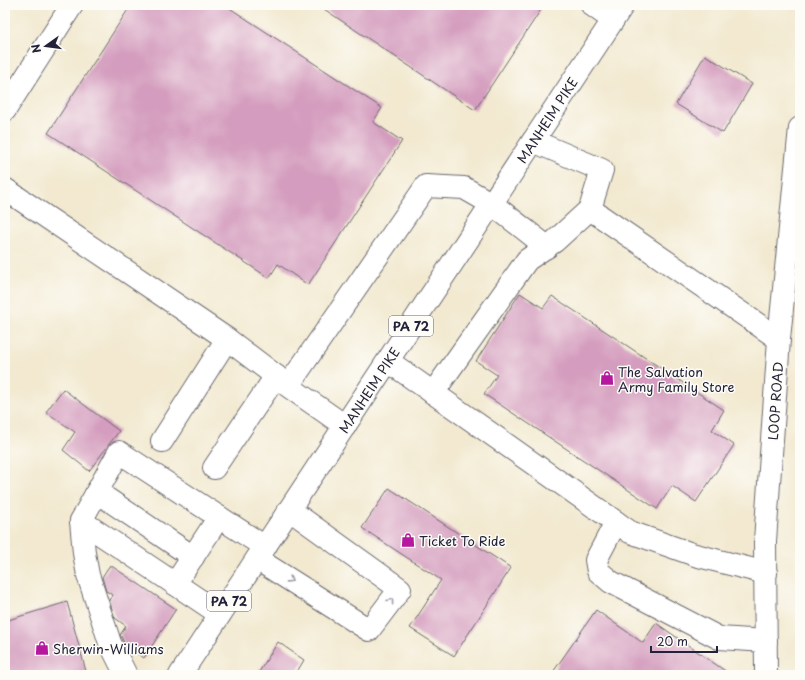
<svg xmlns="http://www.w3.org/2000/svg" width="805" height="680" font-family="'Playpen Sans',sans-serif">
  <style>
    .building { fill: #d49cbe }
    .lines { fill: none; stroke-linecap: round; stroke-linejoin: round }
    .minor-casing { stroke: #6b686f; stroke-width: 24 }
    .major-casing { stroke: #6b686f; stroke-width: 24 }
    .minor { stroke: #fff; stroke-width: 22 }
    .major { stroke: #fff; stroke-width: 22 }
    .oneway { stroke: #9c9ca7 }
    .labels { text-anchor: middle; dominant-baseline: central; stroke-width: 3; stroke-linejoin: round; paint-order: stroke }
    .shield { fill: #fdfcf7; stroke: #646373; stroke-width: 1 }
    .shield-label { font-size: 12px; font-weight: bold; fill: #22223b }
    .street-label { font-size: 13px; fill: #22223b; stroke: #fdfcf7 }
    .poi-label { font-size: 13px; fill: #22223b; stroke: #fdfcf7; text-anchor: start }
  </style>
  <rect width="100%" height="100%" fill="#fdfcf7"/>
  <filter id="ink" filterUnits="userSpaceOnUse"><feTurbulence type="fractalNoise" baseFrequency=".025" numOctaves="2"/><feDisplacementMap in="SourceGraphic" scale="8" xChannelSelector="R" yChannelSelector="G"/><feConvolveMatrix kernelMatrix="1 2 1 2 8 2 1 2 1" color-interpolation-filters="sRGB"/></filter>
  <filter id="wash" filterUnits="userSpaceOnUse"><feTurbulence type="fractalNoise" baseFrequency=".012" numOctaves="4" result="noise"/><feDisplacementMap in="SourceGraphic" scale="16" xChannelSelector="R" yChannelSelector="G"/><feGaussianBlur stdDeviation="0.9" result="paint"/><feColorMatrix in="noise" values="0 0 0 0 0 0 0 0 0 0 0 0 0 0 0 0 0 1.4 0 .05"/><feComposite in="paint" operator="in"/></filter>
  <g filter="url(#wash)">
    <rect width="100%" height="100%" fill="#f2e9d0"/>
    <g id="blocks">
      <!-- building -->
      <g class="building">
        <path d="M131,5h94l157,103 -9,14 29,19 -94,144 -30,-21 -9,14 -221,-145z"/>
        <path d="M318,5h226l-69,105z"/>
        <path d="M705,55l47,29 -29,49 -47,-29z"/>
        <path d="M520,293l23,15 9,-12 172,114 -12,20 22,15 -38,57 -24,-16 -15,23 -173,-115 13,-19 -21,-14z"/>
        <path d="M63,389l56,42 -30,40 -26,-21 12,-18 -29,-20z"/>
        <path d="M389,488l122,80 -57,88 -44,-28 31,-48 -79,-52z"/>
        <path d="M110,565l66,44 -32,49 -19,-13 -3,-7 -2,-3 6,-9 -11,-8 -6,-18 4,-5 -7,-4 -4,-14z"/>
        <path d="M67,602l20,73h-82v-54z"/>
        <path d="M596,610l47,33 13,-20 75,52h-180z"/>
        <path d="M278,642l26,18 -9,15h-38z"/>
      </g>
    </g>
  </g>
  <g filter="url(#ink)">
    <use href="#blocks" fill-opacity="0" stroke="#6b686f" stroke-width="1"/>
    <g class="lines">
      <defs>
        <g id="minor">
          <path d="M592,5l21,15"/>
          <path d="M5,110l67,-105"/>
          <path d="M5,189l222,150"/>
          <path d="M590,209l189,130"/>
          <path d="M388,361l242,171 65,23 71,18"/>
          <path d="M433,393l94,-133 28,-19 35,-32 12,-39 -69,-29"/>
          <path d="M345,426l-57,-40 138,-200 38,2 28,16 55,43"/>
          <path d="M162,441l65,-102 49,37"/>
          <path d="M214,468l62,-92 11,9"/>
          <path d="M97,492l96,65"/>
          <path d="M81,521l3,32 4,22 22,68 16,32"/>
          <path d="M616,522l-20,38 2,11 13,11 108,56 47,3"/>
          <path d="M257,559l112,71 31,-41 -110,-79"/>
          <path d="M175,584l44,-67"/>
          <path d="M220,614l-139,-93 38,-69 146,95"/>
          <path d="M766,675l-1,-134 14,-202 21,-211"/>
        </g>
        <path id="major" d="M180,675l443,-670"/>
      </defs>
      <!-- minor casing -->
      <use href="#minor" class="minor-casing"/>
      <!-- major casing -->
      <use href="#major" class="major-casing"/>
      <!-- minor -->
      <use href="#minor" class="minor"/>
      <!-- major -->
      <use href="#major" class="major"/>
    </g>
    <!-- one-way arrows -->
    <defs><path id="oneway-chevron" d="M-2-3.5L2.5 0L-2 3.5" fill="none" stroke-width="1.6" stroke-linecap="round" stroke-linejoin="round"/></defs>
    <g class="oneway">
      <use href="#oneway-chevron" transform="translate(290 580) rotate(32)"/>
      <use href="#oneway-chevron" transform="translate(391 601) rotate(-53)"/>
    </g>
  </g>
  <!-- icons -->
  <defs>
    <symbol id="shop-bare" viewBox="-9 -9 18 18"><path d="M-5-2.5h2.3a2.7 3.5 0 0 1 5.4 0H5L5.5 6h-11ZM-1.5-2.5h3a1.5 2.3 0 0 0-3 0Z" fill="#b5179e" stroke="#fdfcf7" stroke-width="2.5" paint-order="stroke"/></symbol>
  </defs>
  <g fill-rule="evenodd">
    <use href="#shop-bare" x="597" y="368" width="20" height="20"/>
    <use href="#shop-bare" x="398" y="530" width="20" height="20"/>
    <use href="#shop-bare" x="32" y="638" width="20" height="20"/>
  </g>
  <g class="labels">
    <!-- shield labels -->
    <g class="shield">
      <rect x="389" y="316" width="44" height="20" rx="3"/>
      <rect x="207" y="591" width="44" height="20" rx="3"/>
    </g>
    <g class="shield-label">
      <text x="411" y="326">PA 72</text>
      <text x="229" y="601">PA 72</text>
    </g>
    <!-- street labels -->
    <g class="street-label">
      <text transform="translate(547 120) rotate(-57)">MANHEIM PIKE</text>
      <text transform="translate(369 390) rotate(-57)">MANHEIM PIKE</text>
      <text transform="translate(775 401) rotate(-86)">LOOP ROAD</text>
    </g>
    <!-- poi labels -->
    <g class="poi-label">
      <text x="618" y="371">The Salvation<tspan x="618" dy="15">Army Family Store</tspan></text>
      <text x="419" y="540">Ticket To Ride</text>
      <text x="53" y="648">Sherwin-Williams</text>
    </g>
  </g>
  <!-- margin -->
  <rect width="805" height="680" fill="none" stroke="#fdfcf7" stroke-width="20"/>
  <!-- north arrow -->
  <g transform="translate(46 46) rotate(256)" stroke="#fdfcf7" stroke-width="3" paint-order="stroke">
  <path d="M0-3L7 15L0 10L-7 15Z" fill="#22223b"/>
  <text y="-6" font-size="11" font-weight="bold" text-anchor="middle" fill="#22223b">N</text>
  </g>
  <!-- scale -->
  <path d="M651 646v6h66v-6" fill="none" stroke="#22223b" stroke-width="2"/>
  <text x="657" y="646" font-size="12" fill="#22223b" stroke="#fdfcf7" stroke-width="3" paint-order="stroke">20 m</text>
</svg>
